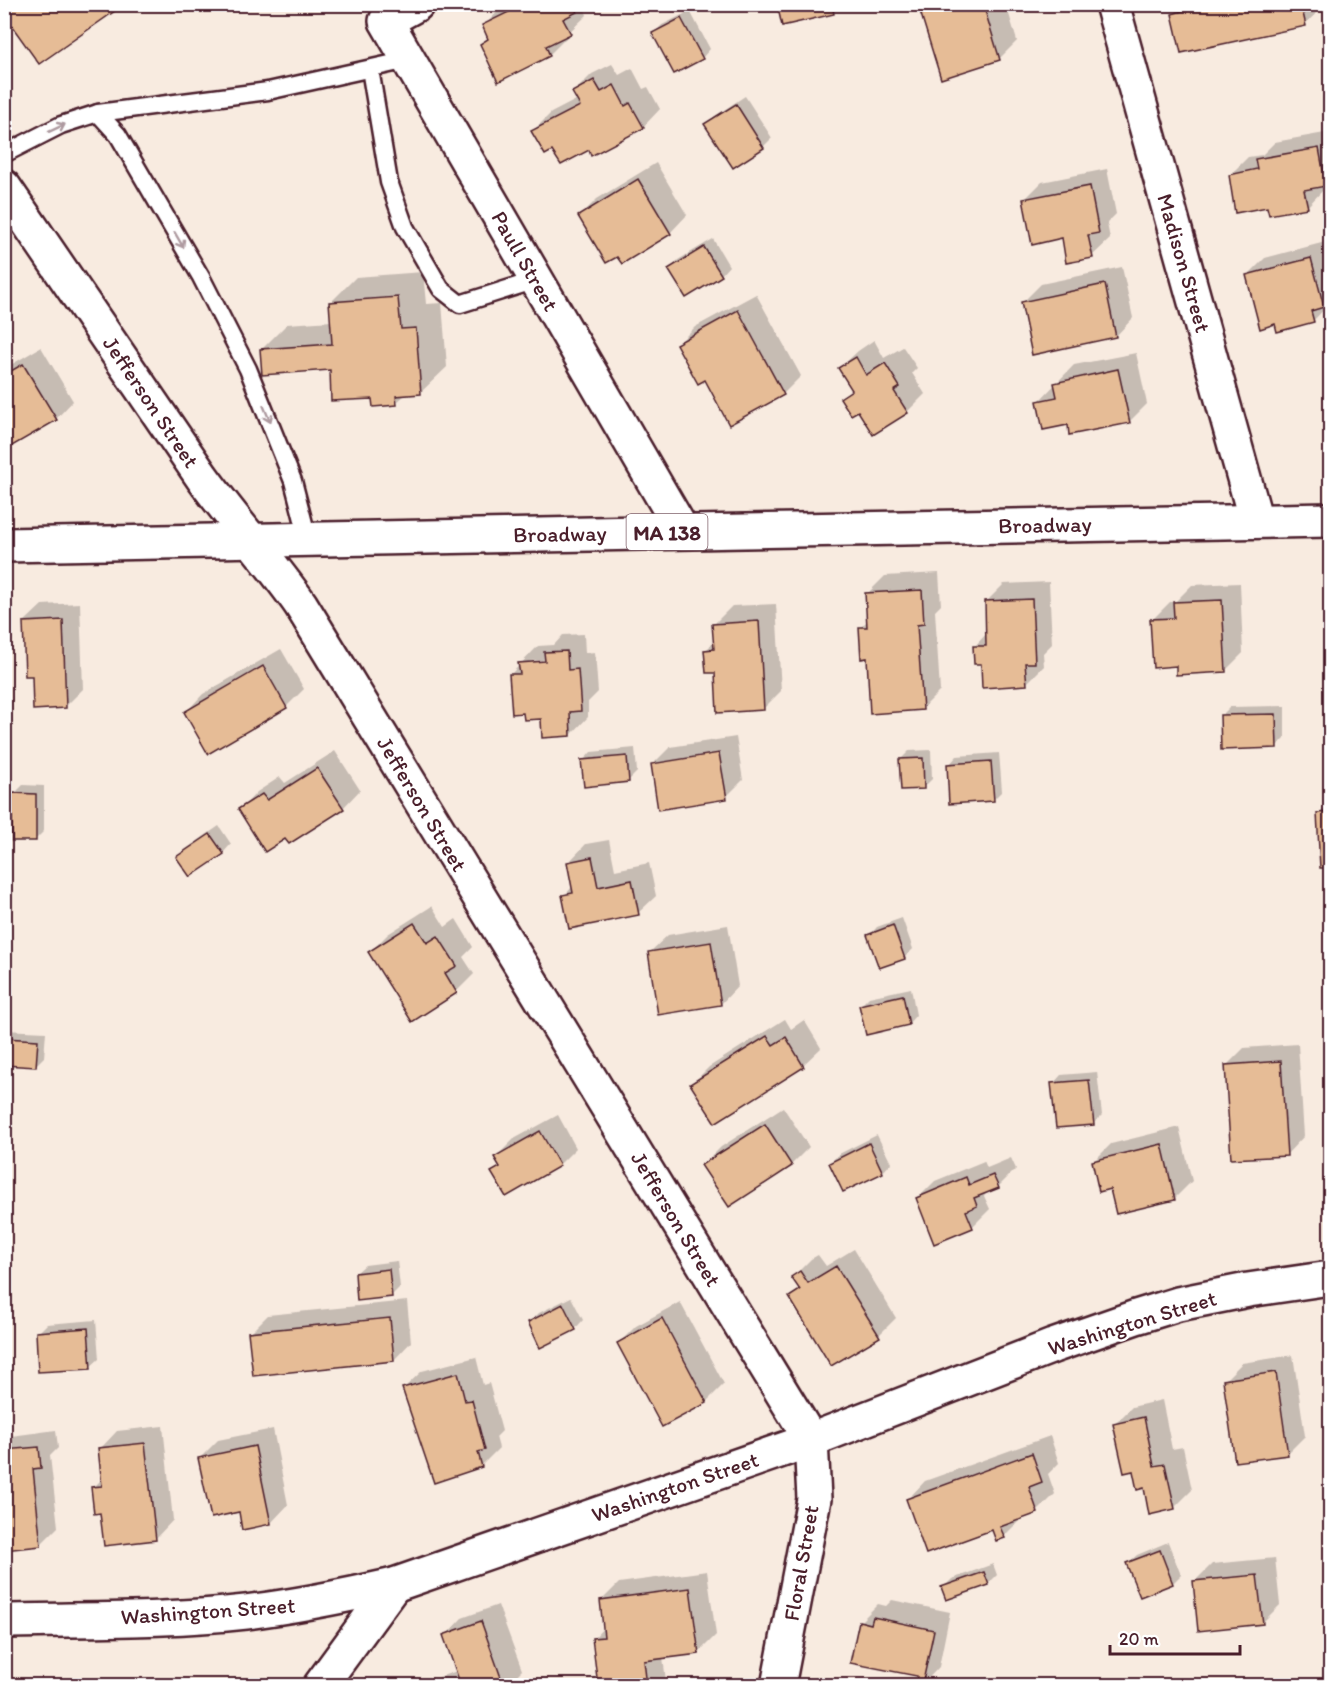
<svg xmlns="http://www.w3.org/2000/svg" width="1335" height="1690" font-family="Itim,sans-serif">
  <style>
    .shadow { fill: #0003; fill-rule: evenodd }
    .building { fill: #e6bc96; stroke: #4a1f2b; stroke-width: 1.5 }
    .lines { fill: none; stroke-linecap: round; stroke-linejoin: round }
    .lane-casing { stroke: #4a1f2b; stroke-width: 21 }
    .street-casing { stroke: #4a1f2b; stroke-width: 38 }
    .secondary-casing { stroke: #4a1f2b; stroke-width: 38 }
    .primary-casing { stroke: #4a1f2b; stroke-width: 38 }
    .lane { stroke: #fff; stroke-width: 16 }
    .street { stroke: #fff; stroke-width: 33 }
    .secondary { stroke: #fff; stroke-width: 33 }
    .primary { stroke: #fff; stroke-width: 33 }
    .oneway { stroke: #ae9aa0 }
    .labels { text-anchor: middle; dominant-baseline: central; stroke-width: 5; stroke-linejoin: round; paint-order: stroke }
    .shield { fill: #fff; stroke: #80626b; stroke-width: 1.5 }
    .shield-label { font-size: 21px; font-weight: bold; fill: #4a1f2b }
    .street-label { font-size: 22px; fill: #4a1f2b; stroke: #fff }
  </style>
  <rect width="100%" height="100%" fill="#f8ebe0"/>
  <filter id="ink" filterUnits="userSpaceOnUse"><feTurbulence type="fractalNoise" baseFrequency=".0167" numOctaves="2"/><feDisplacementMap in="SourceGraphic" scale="12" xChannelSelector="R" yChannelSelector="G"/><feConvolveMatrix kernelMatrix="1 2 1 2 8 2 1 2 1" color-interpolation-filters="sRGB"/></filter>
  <g filter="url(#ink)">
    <!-- shadow -->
    <g class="shadow">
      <path d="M509,4h74l4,11 -21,20 1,2 -17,17 -51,26 -18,-36 8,-7 -5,-11 17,-18z"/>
      <path d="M778,4h63l-8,8z"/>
      <path d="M929,4h77l11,37 -18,18 -77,-48z"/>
      <path d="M1184,4h138l1,3 -18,17 -131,-10z"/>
      <path d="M690,11l20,38 -8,9 -48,-25 8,-8z"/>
      <path d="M612,64l7,11 13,-7 11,21 5,-2 12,22 -17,18 -54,21 -36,1 -20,-18 18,-18 27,-14 -4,-7 18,-18z"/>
      <path d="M745,96l27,42 -9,9 -57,-23 9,-8z"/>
      <path d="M1330,132v47l-6,6v4l-17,18 -38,-2 -39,-30 18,-18 14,-2 13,-13z"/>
      <path d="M656,163l31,52 -17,18 -91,-16 18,-18z"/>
      <path d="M1107,169l9,45 -9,9 3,16 -18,17 -29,-20 -39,-36 18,-18z"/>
      <path d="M713,239l16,27 -8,9 -51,-6 8,-9z"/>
      <path d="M1329,241l1,6v56l-17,18 -37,1 -29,-46 18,-18z"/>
      <path d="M1122,267l11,51 -17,18 -93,-34 18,-18z"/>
      <path d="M423,272l3,32 16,-1 5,64 -26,25 -15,2 -10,9 -22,-6 -43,-28 -70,-19 26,-26 45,-3 -2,-18 26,-26z"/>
      <path d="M756,294l45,82 -18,18 -53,29 -24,-45 -28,-34 17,-17z"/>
      <path d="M874,340l10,18 19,-11 14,21 -5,5 13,21 -18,18 -49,-3 -16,-11 10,-10 -12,-20 18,-17z"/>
      <path d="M41,347l32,54 -17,18 -50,29 -2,-79z"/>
      <path d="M1136,353l11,51 -18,18 -60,1 -30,-22 35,-36z"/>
      <path d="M939,573l2,32 -6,6 5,80 -18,18 -54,-52 -8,-29 8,-8 -1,-26 18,-18z"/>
      <path d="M1049,582l3,62 -9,9 1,13 -18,18 -44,-22 -8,-15 13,-14 -1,-31 18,-18z"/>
      <path d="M1240,583l3,70 -18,18 -73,-51 18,-18h5l17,-17z"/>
      <path d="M80,603l3,86 -18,18 -32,-33 -9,-52 18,-17z"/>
      <path d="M776,604l5,87 -17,17 -48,-37 -10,-21 9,-9 -1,-17 18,-18z"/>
      <path d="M584,634l1,19 10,-1 3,40 -10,10v15l-17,18 -28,-18 -33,-42 28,-29 16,-1 9,-10zM553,659v3l-26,2 3,-3z"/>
      <path d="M281,649l23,40 -18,18 -100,5 17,-18z"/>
      <path d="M1285,706v32l-8,8 -56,-30 9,-9z"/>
      <path d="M736,737l7,43 -17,17 -73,-33 17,-17z"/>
      <path d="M635,748l2,24 -9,9 -45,-20 8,-9z"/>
      <path d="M931,750l1,29 -8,8 -24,-27 9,-9z"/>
      <path d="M335,751l25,39 -17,18 -57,29 -46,-27 17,-18 23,-15 5,6z"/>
      <path d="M999,753l3,38 -9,9 -44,-35 8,-9z"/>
      <path d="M23,785l21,1v45l-9,9 -21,-46z"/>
      <path d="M1328,805h2v61h-8l-3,-52z"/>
      <path d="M219,826l12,18 -8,9 -45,4 8,-8z"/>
      <path d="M609,840l6,30 34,-7 7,33 -18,17 -74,-17 9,-10 -4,-24 17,-18z"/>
      <path d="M432,906l13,21 11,-8 17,28 -10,10 11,17 -18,18 -44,27 -42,-67 18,-18z"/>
      <path d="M902,918l11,31 -9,9 -35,-22 8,-9z"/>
      <path d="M728,925l10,61 -17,18 -71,-52 18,-17z"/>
      <path d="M911,988l5,27 -8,9 -47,-19 8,-8z"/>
      <path d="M785,1019l6,10 13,-9 17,28 -18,17 -88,55 -23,-36 17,-17z"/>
      <path d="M4,1030l42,2 -2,25 -8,8 -32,-1z"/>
      <path d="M1298,1044l6,92 -17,18 -61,-88 18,-18z"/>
      <path d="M1097,1072l5,43 -9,9 -40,-40 8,-9z"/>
      <path d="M783,1107l26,40 -18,18h-88l18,-18z"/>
      <path d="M558,1115l18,33 -17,17 -66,7 8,-7 -5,-8 18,-18z"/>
      <path d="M1179,1127l13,54 -18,18 -63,-11 -17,-27 17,-17z"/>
      <path d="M877,1135l14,28 -8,9 -39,18 -14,-27 9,-9z"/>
      <path d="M1011,1158l5,11 -18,18 -8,3 -6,6 6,13 -18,18 -54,-29 17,-17 49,-20 3,7z"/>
      <path d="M854,1249l42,69 -17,17 -88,-37 9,-10 -7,-11 18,-18 7,-4 8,11z"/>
      <path d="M397,1261l3,26 -9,9 -35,-23 9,-8z"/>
      <path d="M571,1297l12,23 -8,9 -45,-7 9,-9z"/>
      <path d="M407,1301l4,41 -17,18 -144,-27 18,-18z"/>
      <path d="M680,1302l44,82 -18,18 -43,23 -44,-82 17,-17z"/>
      <path d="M96,1320l3,39 -9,8 -52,-34 9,-9z"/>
      <path d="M1293,1355l12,81 -18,18 -62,-74 17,-17z"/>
      <path d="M476,1357l7,28 6,-2 13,48 -6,6 3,11 -17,17 -47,16 -31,-93 18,-17z"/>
      <path d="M1162,1400l10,49 11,-2 9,43 -18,18 -29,-22 -11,-17 -19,-45 17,-17z"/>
      <path d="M163,1426l10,94 -17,18 -54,-27 -9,-23 10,-10 -3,-29 17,-18z"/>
      <path d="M273,1429l15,76 -17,18 -27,5 -4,-18 -40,-52 18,-18z"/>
      <path d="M56,1430l2,18 -8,8 8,71 -18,18 -36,4v-112z"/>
      <path d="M1050,1436l9,27 -11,11 7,20 -18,18 -16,7 -17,17 -11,-8 -85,-29 17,-18z"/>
      <path d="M1168,1542l13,33 -8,8 -45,-20 9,-8z"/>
      <path d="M1275,1558l5,47 -18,18 -68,-41 18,-18z"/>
      <path d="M993,1564l4,11 -9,9 -45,4 9,-9z"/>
      <path d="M707,1571l9,64 -18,18 -35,4 3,24 -5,5h-61l-6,-48 10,-11 -3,-26 18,-18z"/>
      <path d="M892,1600l58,12 -11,55 -17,18 -3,-10 -59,-53 18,-18 8,2z"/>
      <path d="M498,1605l24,65 -16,16h-75l8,-9 18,-6 -12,-35 17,-18z"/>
    </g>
    <!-- building -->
    <g class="building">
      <path d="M4,4h117l1,2 -83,58 -35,-49z"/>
      <path d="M515,4h58l4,8 -14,7 8,15 -25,12 4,10 -52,26 -18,-38 8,-5 -6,-14 35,-17z"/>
      <path d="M777,4h55l2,10 -52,12z"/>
      <path d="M940,4h43l17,56 -59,19 -21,-68z"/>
      <path d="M1206,4h95l5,22 -125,27 -9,-39z"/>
      <path d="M681,18l22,41 -29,15 -22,-41z"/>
      <path d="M594,80l7,12 13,-7 11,21 5,-3 14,25 -53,28 -2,-6 -28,15 -9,-14 -7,4 -14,-24 49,-25 -8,-14z"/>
      <path d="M736,104l28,44 -31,20 -29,-44z"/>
      <path d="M1319,148l7,38 -22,4 4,18 -39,7 -2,-8 -32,6 -6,-38 28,-6 -2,-10z"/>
      <path d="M638,179l33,55 -49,30 -5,-7 -11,6 -28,-47z"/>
      <path d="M1090,186l9,47 -11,2 5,23 -27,5 -4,-25 -30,7 -9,-46z"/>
      <path d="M704,247l18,29 -36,22 -18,-29z"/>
      <path d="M1311,258l13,49 -13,4 3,11 -37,10 -2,-8 -15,5 -14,-54z"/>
      <path d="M1105,284l11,53 -84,18 -11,-53z"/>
      <path d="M398,297l3,32 15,-1 5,66 -25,2 1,9 -24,2 -1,-8 -41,2 -1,-31 -68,5 -2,-26 72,-5 -3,-42z"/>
      <path d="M738,310l46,85 -55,30 -24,-45 -7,4 -22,-40z"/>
      <path d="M856,357l10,18 19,-12 15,24 -6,4 14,22 -35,22 -15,-24 -7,4 -11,-17 12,-8 -14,-22z"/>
      <path d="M23,364l34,56 -52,30 -1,-75z"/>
      <path d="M1118,369l12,54 -61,12 -1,-10 -25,5 -6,-29 20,-4 -3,-14z"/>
      <path d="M922,590l2,34 -7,1 6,85 -53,4 -3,-56 -6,1 -2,-32h8l-2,-34z"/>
      <path d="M1032,599l3,64h-10l2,22 -45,3 -1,-24h-7l-1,-18h13l-1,-45z"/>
      <path d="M1222,600l4,72 -50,3v-9l-23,2 -3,-49 24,-1 -1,-16z"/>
      <path d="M63,620l3,88 -33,2 -1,-34h-7l-2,-54z"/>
      <path d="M759,621l5,89 -47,3 -2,-40h-9l-2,-23 10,-1 -2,-25z"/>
      <path d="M567,651l1,19 10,-1 3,42 -11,1 1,24 -29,2 -1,-19 -17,1 -1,-7 -11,1 -3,-40h11l-2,-11 27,-2 -1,-9z"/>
      <path d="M263,666l24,42 -79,46 -24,-42z"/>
      <path d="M1276,714l1,34 -56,2 -1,-35z"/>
      <path d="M719,753l8,46 -69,11 -7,-46z"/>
      <path d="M627,756l2,26 -45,5 -3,-27z"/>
      <path d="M923,758l1,31 -23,1 -2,-31z"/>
      <path d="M991,761l3,40 -45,3 -2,-40z"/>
      <path d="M317,768l27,41 -55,35 -4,-5 -20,13 -27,-43 24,-15 5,6z"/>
      <path d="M12,793l24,1v47h-24z"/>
      <path d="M1330,812v56h-10l-3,-55z"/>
      <path d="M210,834l14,20 -34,23 -14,-20z"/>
      <path d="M592,857l6,30 34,-7 7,35 -70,14 -7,-34 11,-2 -6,-31z"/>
      <path d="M414,923l13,20 11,-7 19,30 -12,7 12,20 -45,29 -44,-70z"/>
      <path d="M893,925l12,34 -26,9 -12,-33z"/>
      <path d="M711,942l10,63 -63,10 -10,-63z"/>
      <path d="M903,995l6,30 -43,10 -7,-30z"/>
      <path d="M767,1036l6,9 13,-8 18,30 -89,56 -25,-39z"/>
      <path d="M4,1038l34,2 -2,27 -32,-2z"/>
      <path d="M1281,1061l6,95 -56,3 -6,-94z"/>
      <path d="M1089,1080l5,45 -38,3 -5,-45z"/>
      <path d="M765,1124l27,42 -63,41 -28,-42z"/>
      <path d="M540,1131l20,35 -54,31 -15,-25 9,-5 -6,-10z"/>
      <path d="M869,1143l14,30 -40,19 -14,-29z"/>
      <path d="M1162,1144l13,56 -59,14 -6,-25 -11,3 -7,-31z"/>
      <path d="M993,1175l6,13 -25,10 3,8 -11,5 7,17 -39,16 -18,-46 50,-21 3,8z"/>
      <path d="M836,1266l44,71 -49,29 -42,-69 11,-7 -9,-13 9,-6 8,12z"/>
      <path d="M389,1269l3,28 -35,4 -2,-28z"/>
      <path d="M563,1304l13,26 -36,18 -12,-26z"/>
      <path d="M390,1318l4,43 -141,15 -5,-44z"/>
      <path d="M662,1318l45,85 -45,24 -45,-84z"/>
      <path d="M88,1328l3,41 -53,3 -2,-40z"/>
      <path d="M1276,1372l12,83 -53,7 -12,-82z"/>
      <path d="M458,1373l7,28 7,-1 13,50 -7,2 4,15 -48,16 -32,-95z"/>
      <path d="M1144,1417l10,49 11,-2 10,45 -26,6 -5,-27 -7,2 -4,-19 -9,2 -11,-49z"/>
      <path d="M145,1443l11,97 -52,6 -4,-33 -6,1 -3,-27 11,-1 -4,-38z"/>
      <path d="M255,1446l16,78 -29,6 -3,-18 -28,6 -13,-60z"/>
      <path d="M39,1447l2,21 -8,1 8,77 -37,4v-100z"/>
      <path d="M1032,1453l10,29 -13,5 9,26 -38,14 5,11 -9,3 -4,-11 -66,24 -20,-55z"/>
      <path d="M1160,1550l13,34 -33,13 -14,-34z"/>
      <path d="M984,1572l5,13 -43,15 -5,-13z"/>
      <path d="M1257,1575l6,49 -65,7 -5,-50z"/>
      <path d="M690,1588l9,66 -55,7 3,25h-49l-6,-48 12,-1 -4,-37z"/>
      <path d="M873,1617l61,13 -12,56 -7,-1 2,-9 -67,-13 9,-42 12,3z"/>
      <path d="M481,1621l23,65h-60l15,-6 -16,-45z"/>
    </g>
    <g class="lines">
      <defs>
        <g id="lane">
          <path d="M370,69l19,113 16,45 36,62 19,15 76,-24"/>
          <path d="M98,113l170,-22 140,-31"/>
          <path d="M4,154l57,-29 37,-12 20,22 83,142 47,92 45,112 15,58"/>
        </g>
        <g id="street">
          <path d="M417,4l-31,17 297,511"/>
          <path d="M1112,4l144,517"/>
          <path d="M4,187l198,290c32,44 68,84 99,128l510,835 3,59 -36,187"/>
        </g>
        <g id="secondary">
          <path d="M4,1621c81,-2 162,0 242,-9 50,-6 99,-16 148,-27l417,-145 242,-94 83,-29 42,-13 70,-14 82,-12"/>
          <path d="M320,1686l74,-101"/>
        </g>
        <path id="primary" d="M4,545l1326,-25"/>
      </defs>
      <!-- lane casing -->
      <use href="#lane" class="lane-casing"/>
      <!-- street casing -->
      <use href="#street" class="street-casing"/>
      <!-- secondary casing -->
      <use href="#secondary" class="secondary-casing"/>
      <!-- primary casing -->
      <use href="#primary" class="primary-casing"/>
      <!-- lane -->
      <use href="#lane" class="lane"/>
      <!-- street -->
      <use href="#street" class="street"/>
      <!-- secondary -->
      <use href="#secondary" class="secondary"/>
      <!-- primary -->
      <use href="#primary" class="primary"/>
    </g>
    <!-- one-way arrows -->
    <defs><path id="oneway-shaft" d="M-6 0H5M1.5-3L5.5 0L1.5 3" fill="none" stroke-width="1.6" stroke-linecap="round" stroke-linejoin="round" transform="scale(1.5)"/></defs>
    <g class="oneway">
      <use href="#oneway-shaft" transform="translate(57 128) rotate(-25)"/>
      <use href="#oneway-shaft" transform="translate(179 240) rotate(60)"/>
      <use href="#oneway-shaft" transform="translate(267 414) rotate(67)"/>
    </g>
  </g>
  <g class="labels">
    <!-- shield labels -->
    <rect class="shield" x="626.5" y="514" width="81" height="36" rx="4.5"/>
    <g class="shield-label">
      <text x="667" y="532">MA 138</text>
    </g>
    <!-- street labels -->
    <g class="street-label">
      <text transform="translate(525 261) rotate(60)">Paull Street</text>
      <text transform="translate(1184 263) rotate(74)">Madison Street</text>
      <text transform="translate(151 402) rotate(56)">Jefferson Street</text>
      <text transform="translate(1045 525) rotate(-1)">Broadway</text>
      <text transform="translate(560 534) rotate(-1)">Broadway</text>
      <text transform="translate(422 804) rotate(59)">Jefferson Street</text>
      <text transform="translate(676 1219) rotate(59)">Jefferson Street</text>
      <text transform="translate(1132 1323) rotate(-17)">Washington Street</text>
      <text transform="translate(675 1487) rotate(-19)">Washington Street</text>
      <text transform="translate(801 1563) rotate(-80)">Floral Street</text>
      <text transform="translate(208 1611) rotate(-4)">Washington Street</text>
    </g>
  </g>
  <!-- margin -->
  <rect width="1335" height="1690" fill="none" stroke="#fff" stroke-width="24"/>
  <rect x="12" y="12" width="1311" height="1666" fill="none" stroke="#4a1f2b" stroke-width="2" filter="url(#ink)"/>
  <!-- scale -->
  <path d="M1110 1645v9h130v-9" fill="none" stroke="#4a1f2b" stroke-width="3"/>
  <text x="1119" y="1645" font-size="18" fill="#4a1f2b" stroke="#ffffff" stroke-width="4.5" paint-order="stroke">20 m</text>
</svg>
